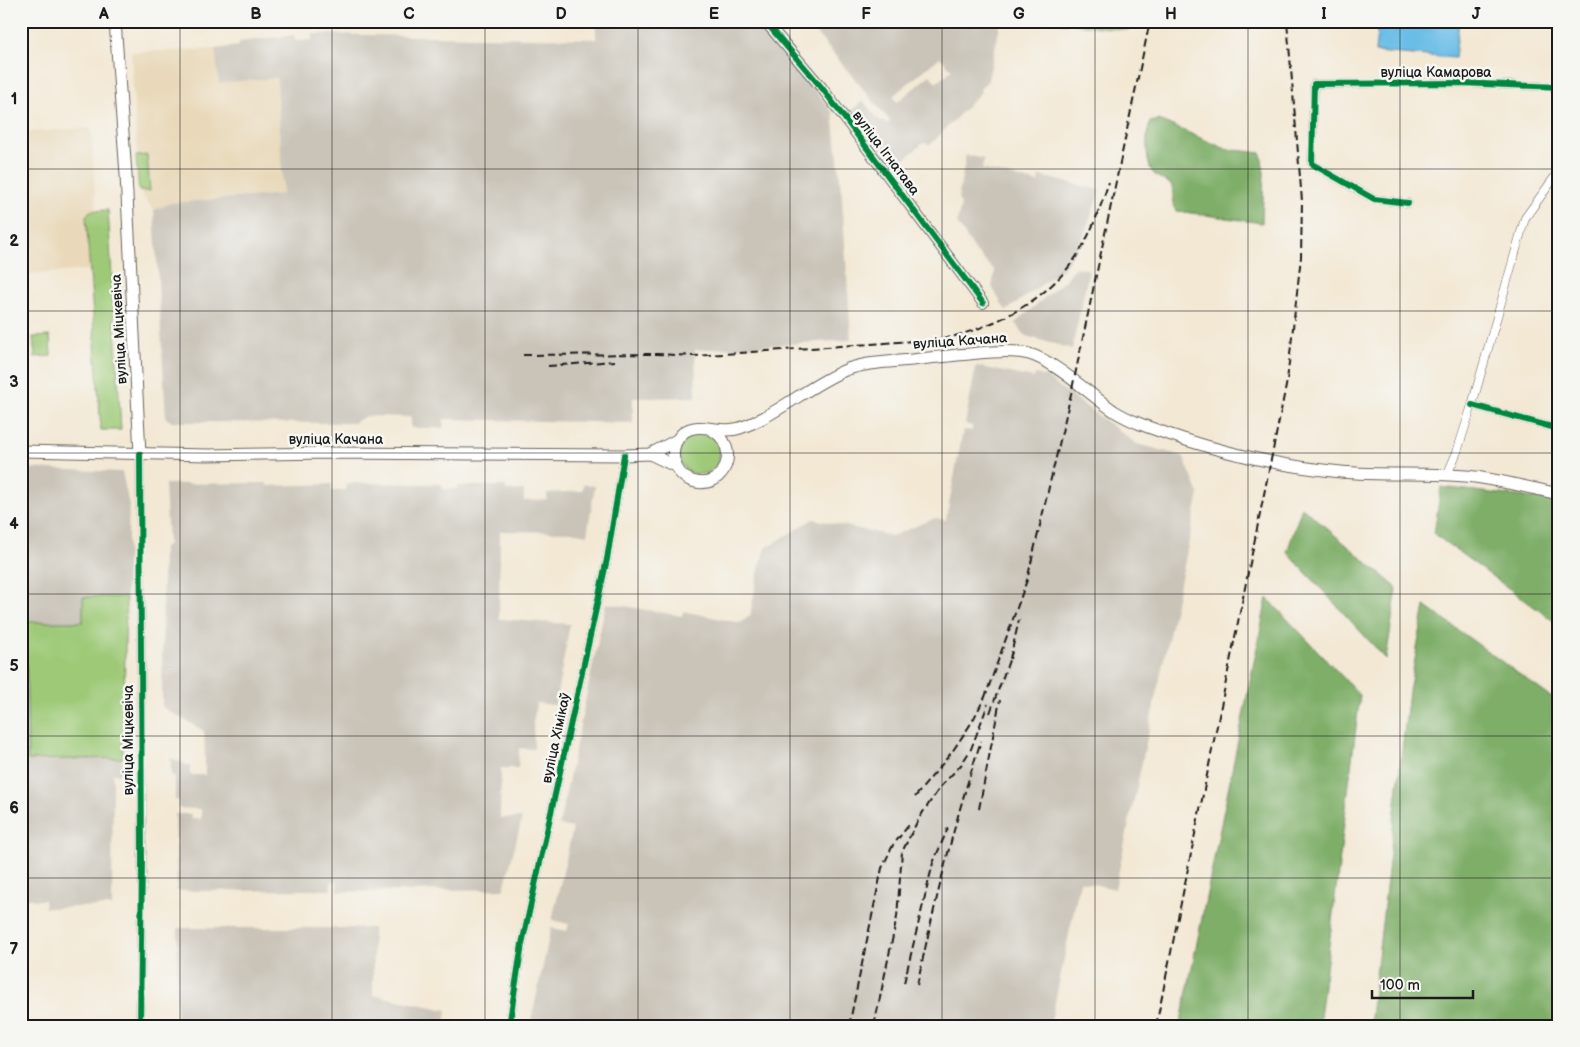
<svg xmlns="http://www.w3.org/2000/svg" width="1580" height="1047" font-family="'Balsamiq Sans',sans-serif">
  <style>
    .built { fill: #e9d9ba }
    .industrial { fill: #c9c3b8; fill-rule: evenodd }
    .green { fill: #9eca78; stroke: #5d734a }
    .forest { fill: #7eae68; stroke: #4d6542 }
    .water { fill: #6bbde7; stroke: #446c82 }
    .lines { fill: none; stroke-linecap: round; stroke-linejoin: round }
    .minor-casing { stroke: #67635c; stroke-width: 9 }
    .tertiary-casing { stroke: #67635c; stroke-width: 12 }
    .secondary-casing { stroke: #67635c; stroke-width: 13 }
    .minor { stroke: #fff; stroke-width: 8 }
    .tertiary { stroke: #fff; stroke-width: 10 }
    .secondary { stroke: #fff; stroke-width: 11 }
    .rail { stroke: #1c1c1c; stroke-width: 2; stroke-dasharray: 8 4; stroke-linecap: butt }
    .cycleway-casing { stroke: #f6f6f2; stroke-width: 9 }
    .cycleway { stroke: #00873e; stroke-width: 6 }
    .grid { fill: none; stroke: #1c1c1c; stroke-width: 1; stroke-opacity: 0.55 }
    .labels { text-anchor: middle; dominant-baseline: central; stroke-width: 5; stroke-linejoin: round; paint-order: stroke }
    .street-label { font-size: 14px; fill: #1c1c1c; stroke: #f6f6f2 }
    .neatline { fill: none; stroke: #1c1c1c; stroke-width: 2 }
    .grid-label { font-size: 16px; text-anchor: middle; font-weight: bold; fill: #1c1c1c }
  </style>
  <rect width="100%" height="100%" fill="#f6f6f2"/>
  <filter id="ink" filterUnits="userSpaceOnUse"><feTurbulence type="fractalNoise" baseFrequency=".02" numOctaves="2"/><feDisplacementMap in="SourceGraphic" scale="10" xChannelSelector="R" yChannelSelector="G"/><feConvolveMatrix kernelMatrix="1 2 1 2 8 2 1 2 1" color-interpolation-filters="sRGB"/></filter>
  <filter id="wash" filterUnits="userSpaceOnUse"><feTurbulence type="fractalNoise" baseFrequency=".0096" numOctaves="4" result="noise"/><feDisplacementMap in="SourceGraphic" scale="20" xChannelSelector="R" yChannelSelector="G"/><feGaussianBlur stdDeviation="1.12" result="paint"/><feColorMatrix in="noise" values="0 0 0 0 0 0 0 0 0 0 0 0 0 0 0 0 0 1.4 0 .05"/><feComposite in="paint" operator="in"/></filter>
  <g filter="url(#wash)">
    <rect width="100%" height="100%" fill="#f3e8d4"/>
    <!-- built -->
    <g class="built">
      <path d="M215,49l4,34 58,-6 6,117 -112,9 -17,7 -15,-19 -8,-139z"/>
      <path d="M21,76l5,56 65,-4 9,141 -79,6z"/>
    </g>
    <!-- industrial -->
    <g class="industrial">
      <path d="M596,21h155l62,66 20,26 9,83 9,144 -156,10 1,47 -63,1v25l-189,-4 -1,9h-32v-11l-45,-1 -13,7 -181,-1 -6,-4 -12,-208 17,-7 112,-9 -6,-116 -58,5 -4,-34 24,-3v-4l55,-7 1,6 17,-1v-6l284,5z"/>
      <path d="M806,21h195l-13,59 -8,9 1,3 -50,52 -8,-1 -29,26 -45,-57 14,-11 15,18 9,5 3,-3zM940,57l12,13 -16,13 -6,-8 -33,27 -4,-6z"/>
      <path d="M966,155l18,4 -2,10 18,4 38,10 2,-7 60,14 -17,48 -18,29 -59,44 -14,-24 3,-16 -19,-19 -19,-29 4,-19 -3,-5z"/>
      <path d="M1076,267l13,3 -17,79 -46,-13 -11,-13 49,-42z"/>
      <path d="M976,366l58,12 1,-4 11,3 91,67 46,12 16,38 -84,395 -35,-8 -30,145h-520l21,-98 16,3 2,-7 -17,-4 21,-92 -14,-3 47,-222 76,13 1,-5 57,12 10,-7 9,-48 7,-20 47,-29 79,17 43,-18 11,2 17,-90 9,1v-5l-7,-2z"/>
      <path d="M21,468l101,4 7,33 -3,92h-42l-1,25h-57l3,138 94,-2 -1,16h-9l-1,132 -67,2 -1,-8h-9l-14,-4z"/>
      <path d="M267,483v3l65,-2v7l14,-1v-7l96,1 1,5h14l1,-3h48v5l18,-1v11l23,-1v-7l35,-2 2,-7 11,2 -8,49 -15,-3 -72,-1 -1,88 71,5 -15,81 -18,-2 -4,19 1,27 -15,-1 -1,20h-17l-1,50h22l-18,71 -166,3 -1,-11 -6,1v8l-154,1 -2,-77h16v5h10v-10l-23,-1v-8h-3v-24l-4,-1v-17l19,8v9h15v-17l-1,-27 -42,-24 1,-159 5,-4 -3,-60z"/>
      <path d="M178,928h195v67l74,15 -2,16h-269z"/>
    </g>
    <!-- green -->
    <g class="green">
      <path d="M1046,21h85l-3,9z"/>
      <path d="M147,155l3,36h-11l-3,-35z"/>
      <path d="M108,210l13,220h-20l-15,-214 4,-5z"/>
      <path d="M50,336l1,20 -16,1 -2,-20z"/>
      <circle cx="699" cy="453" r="21"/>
      <path d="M83,597h43l-3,161 -95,2 -2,-138h57z"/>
    </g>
    <!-- forest -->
    <g class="forest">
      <path d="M1159,120l67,29 35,4 3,20 -2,50 -85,-12 -3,-3 -2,-23c-5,-4 -12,-6 -17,-10 -11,-10 -9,-41 -5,-53z"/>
      <path d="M1441,487l118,14v124l-125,-91z"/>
      <path d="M1302,507l95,81 -11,71 -99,-107z"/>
      <path d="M1267,598l93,97 -41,331h-139z"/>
      <path d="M1425,606l134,97v323h-189l39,-335z"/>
    </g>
    <!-- water -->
    <path class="water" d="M1378,21h81l-4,37 -80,-6z"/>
  </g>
  <g filter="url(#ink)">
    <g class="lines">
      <defs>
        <g id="minor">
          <path d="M1408,203l-34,-4 -62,-35 2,-80 145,-1 100,4"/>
          <path d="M1472,405l87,24"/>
          <path d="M1447,475l10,-23 15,-47 53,-187 34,-47"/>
          <path d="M140,1026l2,-165 -2,-407"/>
          <path d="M509,1026l13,-82 85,-385 17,-104"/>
        </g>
        <path id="tertiary" d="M765,21l57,67 161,215"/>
        <g id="secondary">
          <path d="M115,21l11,154 14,279"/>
          <path d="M710,429c33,16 15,63 -18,52 -20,-7 -25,-34 -9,-48 16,-13 37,2 57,-5 38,-13 70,-44 108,-59 20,-7 43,-7 64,-9 26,-3 53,-6 80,-8 12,-1 26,-1 37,2 26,7 61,41 85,57 21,13 46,20 69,28 50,16 105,28 158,33 44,4 89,0 134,5 28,4 56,11 84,17"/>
          <path d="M21,451l187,4 121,-2 295,2 26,-1 27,-14"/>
          <path d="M650,454l25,12"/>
        </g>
      </defs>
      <!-- minor casing -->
      <use href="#minor" class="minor-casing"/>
      <!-- tertiary casing -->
      <use href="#tertiary" class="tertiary-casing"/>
      <!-- secondary casing -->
      <use href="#secondary" class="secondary-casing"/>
      <!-- minor -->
      <use href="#minor" class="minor"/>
      <!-- tertiary -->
      <use href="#tertiary" class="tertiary"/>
      <!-- secondary -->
      <use href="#secondary" class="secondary"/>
      <!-- rail -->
      <g class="rail">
        <path d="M523,355l135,-1 36,2 249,-17c56,-13 114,-43 142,-97 10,-19 17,-40 24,-60"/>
        <path d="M548,366l67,-5"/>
        <path d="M1010,659l9,-39"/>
        <path d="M990,713l22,-61"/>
        <path d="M915,797l37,-45 20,-30 13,-25 42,-117 44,-186 79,-373"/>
        <path d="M979,809l21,-109"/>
        <path d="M904,983l29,-120 15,-35"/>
        <path d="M917,985c18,-82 37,-164 64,-244"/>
        <path d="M849,1026l33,-158 11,-23 16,-20"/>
        <path d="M874,1026l23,-109 5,-65 17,-34 22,-32 20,-21 10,-16 17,-45"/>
        <path d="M1156,1026l131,-645 14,-124 1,-56 -15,-180"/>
      </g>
      <defs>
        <g id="cycleway">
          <path d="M765,21l57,67 161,215"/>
          <path d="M1408,203l-34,-4 -62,-35 2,-80 145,-1 100,4"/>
          <path d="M1472,405l87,24"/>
          <path d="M140,1026l2,-165 -2,-407"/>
          <path d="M509,1026l13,-82 85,-385 17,-104"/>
        </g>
      </defs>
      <!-- cycleway casing -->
      <use href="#cycleway" class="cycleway-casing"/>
      <!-- cycleway -->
      <use href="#cycleway" class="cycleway"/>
    </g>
  </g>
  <!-- grid -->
  <path class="grid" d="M180,21v1005M332,21v1005M485,21v1005M638,21v1005M790,21v1005M942,21v1005M1095,21v1005M1248,21v1005M1400,21v1005M21,169h1538M21,311h1538M21,453h1538M21,594h1538M21,736h1538M21,878h1538"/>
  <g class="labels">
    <!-- street labels -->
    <g class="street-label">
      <text x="1436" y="72">вуліца Камарова</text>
      <text transform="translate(886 153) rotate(53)">вуліца Ігнатава</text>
      <text transform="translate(119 329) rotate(-93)">вуліца Міцкевіча</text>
      <text transform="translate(960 341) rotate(-4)">вуліца Качана</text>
      <text x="336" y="439">вуліца Качана</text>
      <text transform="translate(556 738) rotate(-78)">вуліца Хімікаў</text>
      <text transform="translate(128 740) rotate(-90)">вуліца Міцкевіча</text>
    </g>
  </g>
  <!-- margin -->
  <rect width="1580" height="1047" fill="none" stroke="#f6f6f2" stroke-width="55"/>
  <!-- scale -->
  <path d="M1372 990v8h101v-8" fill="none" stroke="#1c1c1c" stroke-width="2.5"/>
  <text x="1380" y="990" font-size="15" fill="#1c1c1c" stroke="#f6f6f2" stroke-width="4" paint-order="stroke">100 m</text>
  <rect x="28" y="28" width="1524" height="992" class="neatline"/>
  <g class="grid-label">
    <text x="104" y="19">A</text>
    <text x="256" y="19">B</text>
    <text x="409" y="19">C</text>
    <text x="561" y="19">D</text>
    <text x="714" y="19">E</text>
    <text x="866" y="19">F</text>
    <text x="1019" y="19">G</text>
    <text x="1171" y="19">H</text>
    <text x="1324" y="19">I</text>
    <text x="1476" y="19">J</text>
    <text x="14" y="104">1</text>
    <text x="14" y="246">2</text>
    <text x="14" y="387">3</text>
    <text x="14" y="529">4</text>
    <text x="14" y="671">5</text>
    <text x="14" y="813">6</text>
    <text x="14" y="954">7</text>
  </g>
</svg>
